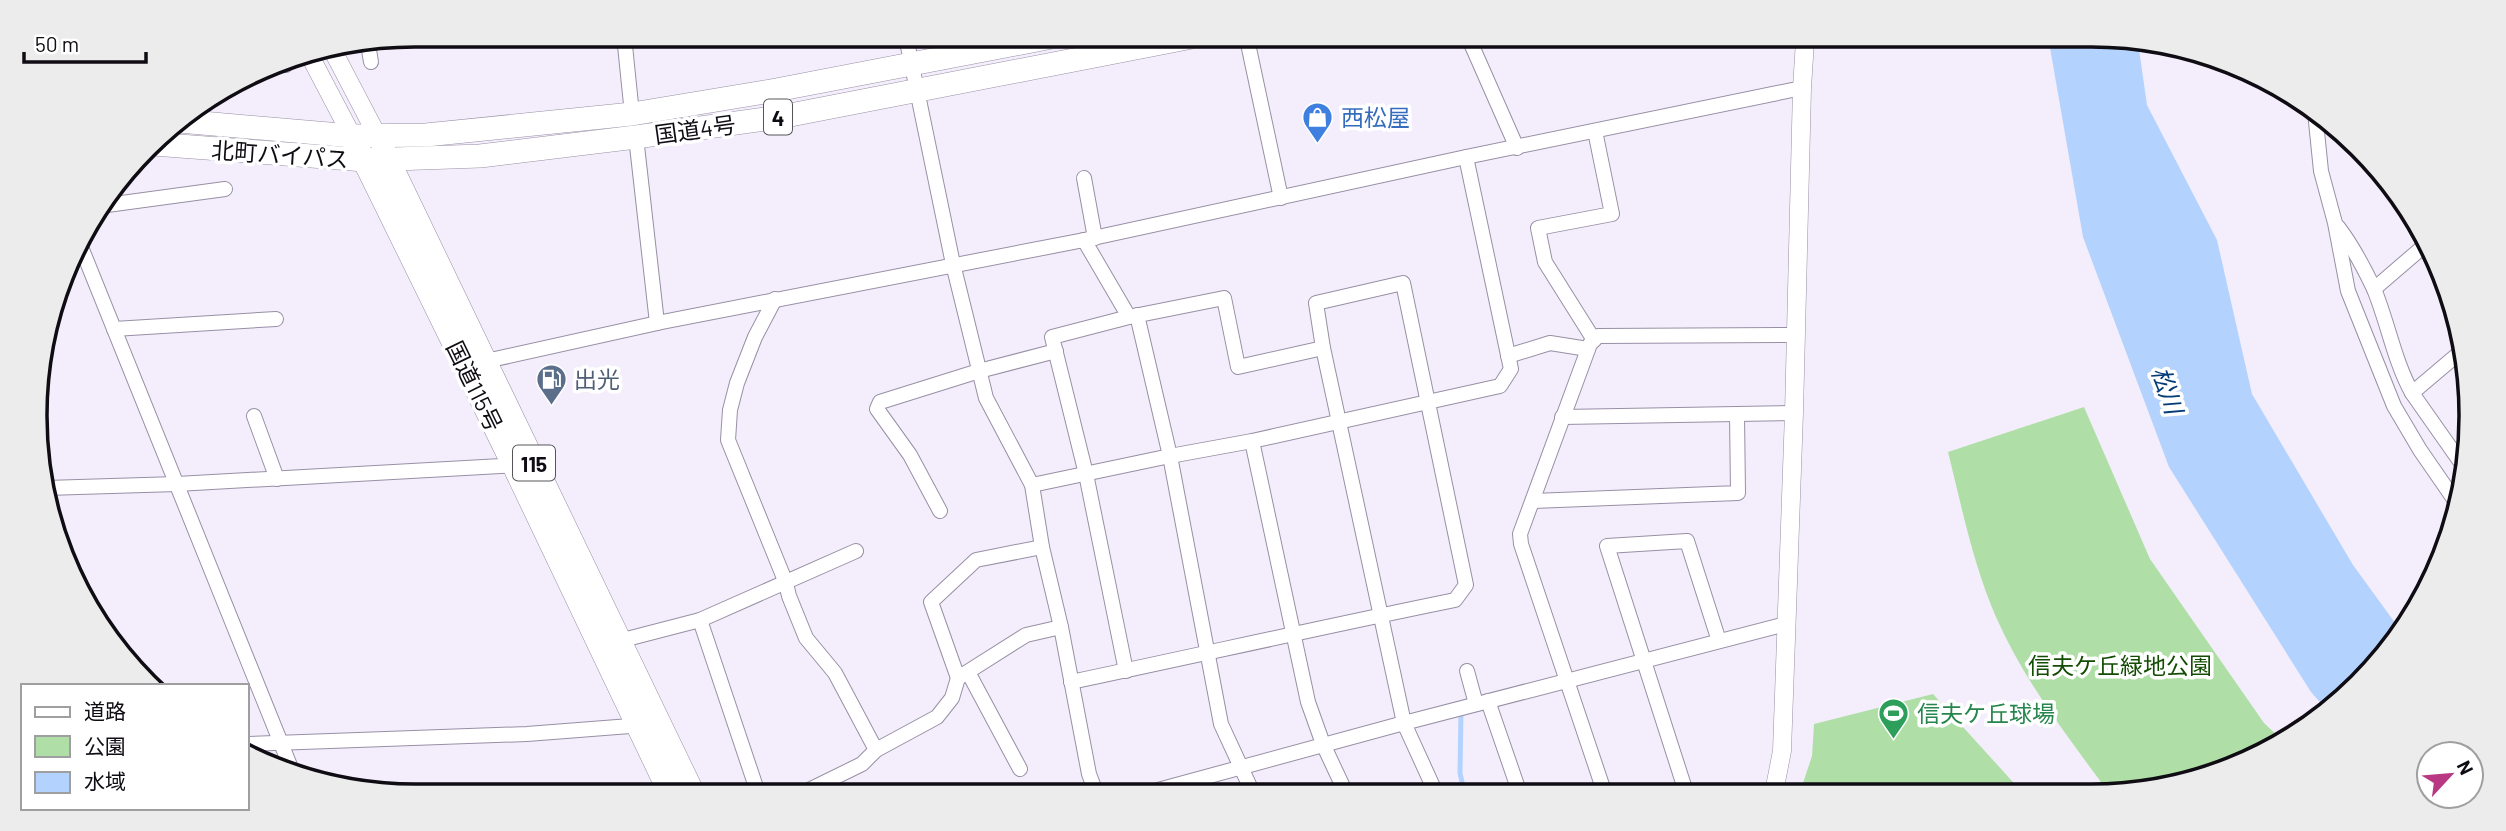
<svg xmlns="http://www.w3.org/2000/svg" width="2506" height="831" font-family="Barlow,'Noto Sans JP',sans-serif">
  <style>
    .green { fill: #afdfa6 }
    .water { fill: #b3d3fe }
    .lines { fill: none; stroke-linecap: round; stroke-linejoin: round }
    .stream { stroke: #b3d3fe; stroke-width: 5 }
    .minor-casing { stroke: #988fa5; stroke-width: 16 }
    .tertiary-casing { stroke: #988fa5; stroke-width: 19 }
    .trunk-casing { stroke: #988fa5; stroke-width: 24 }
    .minor { stroke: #fff; stroke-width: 14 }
    .tertiary { stroke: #fff; stroke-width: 18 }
    .trunk { stroke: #fff; stroke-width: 23 }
    .labels { text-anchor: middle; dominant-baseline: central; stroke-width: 7; stroke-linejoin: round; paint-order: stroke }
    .shield { fill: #fff; stroke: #57555a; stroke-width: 2 }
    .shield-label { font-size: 21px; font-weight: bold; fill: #0f0c13 }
    .shop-label { font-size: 23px; fill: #366cbe; stroke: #fff; text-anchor: start }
    .street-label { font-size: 23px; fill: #0f0c13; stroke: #fff }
    .service-label { font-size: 23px; fill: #4e5e75; stroke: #fff; text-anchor: start }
    .park-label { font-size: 23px; fill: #124d03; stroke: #fff }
    .leisure-label { font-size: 23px; fill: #27864d; stroke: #fff; text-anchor: start }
    .water-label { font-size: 24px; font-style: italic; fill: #043c79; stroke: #fff }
    .rim { fill: none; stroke: #0f0c13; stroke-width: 3.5 }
  </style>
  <rect width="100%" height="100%" fill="#f4eefc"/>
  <!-- green -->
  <g class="green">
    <path d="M2084,407l66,152 114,164 18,17 -23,17 -118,36h-32c-41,-56 -85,-112 -113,-176 -23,-53 -34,-109 -48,-165z"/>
    <path d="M1933,694l89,98h-222l12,-36 2,-32z"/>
  </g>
  <!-- water -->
  <path class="water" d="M2049,42h89l9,63 70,135 35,154 101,171 48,66 -42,54 -33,24 -15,-17 -142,-225 -86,-230z"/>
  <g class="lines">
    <!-- stream -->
    <path class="stream" d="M1461,713l-1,60 4,18"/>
    <defs>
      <g id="minor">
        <path d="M624,36l8,78"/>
        <path d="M906,37l47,227 33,134 46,87 10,62 19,80 28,147 6,16"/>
        <path d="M1247,39l34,159"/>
        <path d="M1469,39l48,109"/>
        <path d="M368,44l3,18"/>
        <path d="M278,62l8,3"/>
        <path d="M2315,112l6,59 14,52 13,68 46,115 26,44 38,55"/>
        <path d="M636,137l21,186"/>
        <path d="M1084,178l11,60"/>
        <path d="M107,205l118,-16"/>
        <path d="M2338,227c14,18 26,41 36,62 14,34 20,71 38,104l52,-44"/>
        <path d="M1084,240l45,77"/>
        <path d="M79,242l212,526"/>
        <path d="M2374,289l50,-43"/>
        <path d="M775,299l-20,38 -18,46 -7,27 -2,30 58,143 3,13 17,42 29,35 41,77"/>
        <path d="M1137,315l33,141 51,268 31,67"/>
        <path d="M114,329l162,-10"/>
        <path d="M1594,340l-49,-78 -7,-34 74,-14 -17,-83"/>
        <path d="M1508,356l42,-13 38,6"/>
        <path d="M486,361l176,-39 422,-82 382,-83 336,-69"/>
        <path d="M2412,393l52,74"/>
        <path d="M254,416l23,63"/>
        <path d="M1562,417l232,-4"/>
        <path d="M1252,441l56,261 15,42 22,47"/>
        <path d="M1032,485l138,-29 82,-15 248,-55 11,-17 -45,-212"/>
        <path d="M46,488l131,-4 341,-19"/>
        <path d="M1533,501l205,-8 -1,-78"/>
        <path d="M940,511l-30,-56 -33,-46 3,-7 99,-31 77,-20"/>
        <path d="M1042,547l-66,13 -45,42 27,76 68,-43 35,-8"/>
        <path d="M700,620l57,170"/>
        <path d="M619,641l81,-21 156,-69"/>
        <path d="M1126,671l-40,-197 -34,-137 77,-20 95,-19 14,69 85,-19"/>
        <path d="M1467,671l9,33"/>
        <path d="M968,672l52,97"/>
        <path d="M1071,682c128,-27 256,-56 384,-82l11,-15 -63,-302 -87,20 7,45 81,375 382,-99"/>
        <path d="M1488,701l31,90"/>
        <path d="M247,744l280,-10 116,-9"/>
        <path d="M809,790l53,-26 14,-14 61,-33 15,-19 6,-20"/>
        <path d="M1158,790l246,-67 31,68"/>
        <path d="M1604,791l-83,-247 -1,-10 70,-190 8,-8 198,-1"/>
        <path d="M1686,792l-79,-246 80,-5 32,100"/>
      </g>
      <g id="tertiary">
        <path d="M333,51l45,86"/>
        <path d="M310,56l42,80"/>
        <path d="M1774,792l8,-41 12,-338 8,-325 3,-47"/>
      </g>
      <g id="trunk">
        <path d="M179,121l173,15 74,-1 206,-21 139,-23 276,-53"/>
        <path d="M153,144l212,16 115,-4 156,-19 144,-20 407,-79"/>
        <path d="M358,148l156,318 154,323"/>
        <path d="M383,149l308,640"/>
      </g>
    </defs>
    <!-- minor casing -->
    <use href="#minor" class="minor-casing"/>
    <!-- tertiary casing -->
    <use href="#tertiary" class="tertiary-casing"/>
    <!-- trunk casing -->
    <use href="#trunk" class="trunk-casing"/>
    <!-- minor -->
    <use href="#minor" class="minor"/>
    <!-- tertiary -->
    <use href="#tertiary" class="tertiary"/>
    <!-- trunk -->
    <use href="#trunk" class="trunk"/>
  </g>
  <!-- icons -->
  <defs>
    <symbol id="shop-pin" viewBox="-11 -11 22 30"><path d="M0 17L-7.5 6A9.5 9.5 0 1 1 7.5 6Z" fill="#3f7fe0" stroke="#fff"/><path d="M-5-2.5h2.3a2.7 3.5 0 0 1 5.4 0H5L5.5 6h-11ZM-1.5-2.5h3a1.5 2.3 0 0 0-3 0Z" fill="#fff"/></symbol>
    <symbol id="fuel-pin" viewBox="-11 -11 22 30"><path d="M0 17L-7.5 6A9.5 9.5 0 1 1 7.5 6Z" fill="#5c6f8a" stroke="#fff"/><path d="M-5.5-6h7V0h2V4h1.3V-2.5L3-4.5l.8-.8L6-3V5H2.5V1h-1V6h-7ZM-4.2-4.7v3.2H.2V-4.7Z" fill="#fff"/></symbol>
    <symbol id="stadium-pin" viewBox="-11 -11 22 30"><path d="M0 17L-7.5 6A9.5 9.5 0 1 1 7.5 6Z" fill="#2e9e5b" stroke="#fff"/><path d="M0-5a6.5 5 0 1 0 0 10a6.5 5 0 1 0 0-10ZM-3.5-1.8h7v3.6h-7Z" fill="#fff"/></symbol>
  </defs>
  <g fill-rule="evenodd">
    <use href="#shop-pin" x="1300" y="100" width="35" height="47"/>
    <use href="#fuel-pin" x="534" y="362" width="35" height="47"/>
    <use href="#stadium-pin" x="1876" y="696" width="35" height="47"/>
  </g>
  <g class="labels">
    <!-- shield labels -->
    <g class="shield">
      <rect x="764" y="99.5" width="28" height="35" rx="5"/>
      <rect x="513" y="445.5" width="42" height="35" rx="5"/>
    </g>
    <g class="shield-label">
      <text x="778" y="117">4</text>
      <text x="534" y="463">115</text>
    </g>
    <!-- shop labels -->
    <g class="shop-label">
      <text x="1341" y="117">西松屋</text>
    </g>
    <!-- street labels -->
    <g class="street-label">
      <text transform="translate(695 129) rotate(-8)">国道4号</text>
      <text transform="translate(280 154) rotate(4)">北町バイパス</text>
      <text transform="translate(475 386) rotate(64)">国道115号</text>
    </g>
    <!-- service labels -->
    <g class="service-label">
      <text x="574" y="379">出光</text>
    </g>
    <!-- park labels -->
    <g class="park-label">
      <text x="2120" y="665">信夫ケ丘緑地公園</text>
    </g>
    <!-- leisure labels -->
    <g class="leisure-label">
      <text x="1917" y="713">信夫ケ丘球場</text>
    </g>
    <!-- water labels -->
    <g class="water-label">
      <text transform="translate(2168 390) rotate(71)">松川</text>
    </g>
  </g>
  <!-- crop -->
  <path d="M0 0H2506V831H0ZM415 47H2091A368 368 0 0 1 2459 415V416A368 368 0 0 1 2091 784H415A368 368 0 0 1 47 416V415A368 368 0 0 1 415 47Z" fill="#ececec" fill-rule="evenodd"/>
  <path class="rim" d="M415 47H2091A368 368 0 0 1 2459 415V416A368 368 0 0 1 2091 784H415A368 368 0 0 1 47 416V415A368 368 0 0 1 415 47Z"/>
  <!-- legend -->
  <rect x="21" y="684" width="228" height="126" fill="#ffffff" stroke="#9f9ea1" stroke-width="2"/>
  <rect x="35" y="707" width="35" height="10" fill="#ffffff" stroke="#9f9ea1" stroke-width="2"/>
  <text x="84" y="719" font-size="21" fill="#0f0c13">道路</text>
  <rect x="35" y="736" width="35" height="21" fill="#afdfa6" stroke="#9f9ea1" stroke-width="2"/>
  <text x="84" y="754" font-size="21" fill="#0f0c13">公園</text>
  <rect x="35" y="772" width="35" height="21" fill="#b3d3fe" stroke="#9f9ea1" stroke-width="2"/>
  <text x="84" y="789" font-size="21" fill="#0f0c13">水域</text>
  <!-- north arrow -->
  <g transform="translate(2450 775) rotate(64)"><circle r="33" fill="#ffffff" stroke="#9f9ea1" stroke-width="2"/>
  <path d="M0-5L12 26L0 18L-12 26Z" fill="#b83884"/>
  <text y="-10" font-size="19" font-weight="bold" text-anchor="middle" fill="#0f0c13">N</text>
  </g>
  <!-- scale -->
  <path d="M24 52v10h122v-10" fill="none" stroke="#0f0c13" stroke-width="3.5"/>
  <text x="35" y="52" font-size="21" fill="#0f0c13" stroke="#ffffff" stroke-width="5" paint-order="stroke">50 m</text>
</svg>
